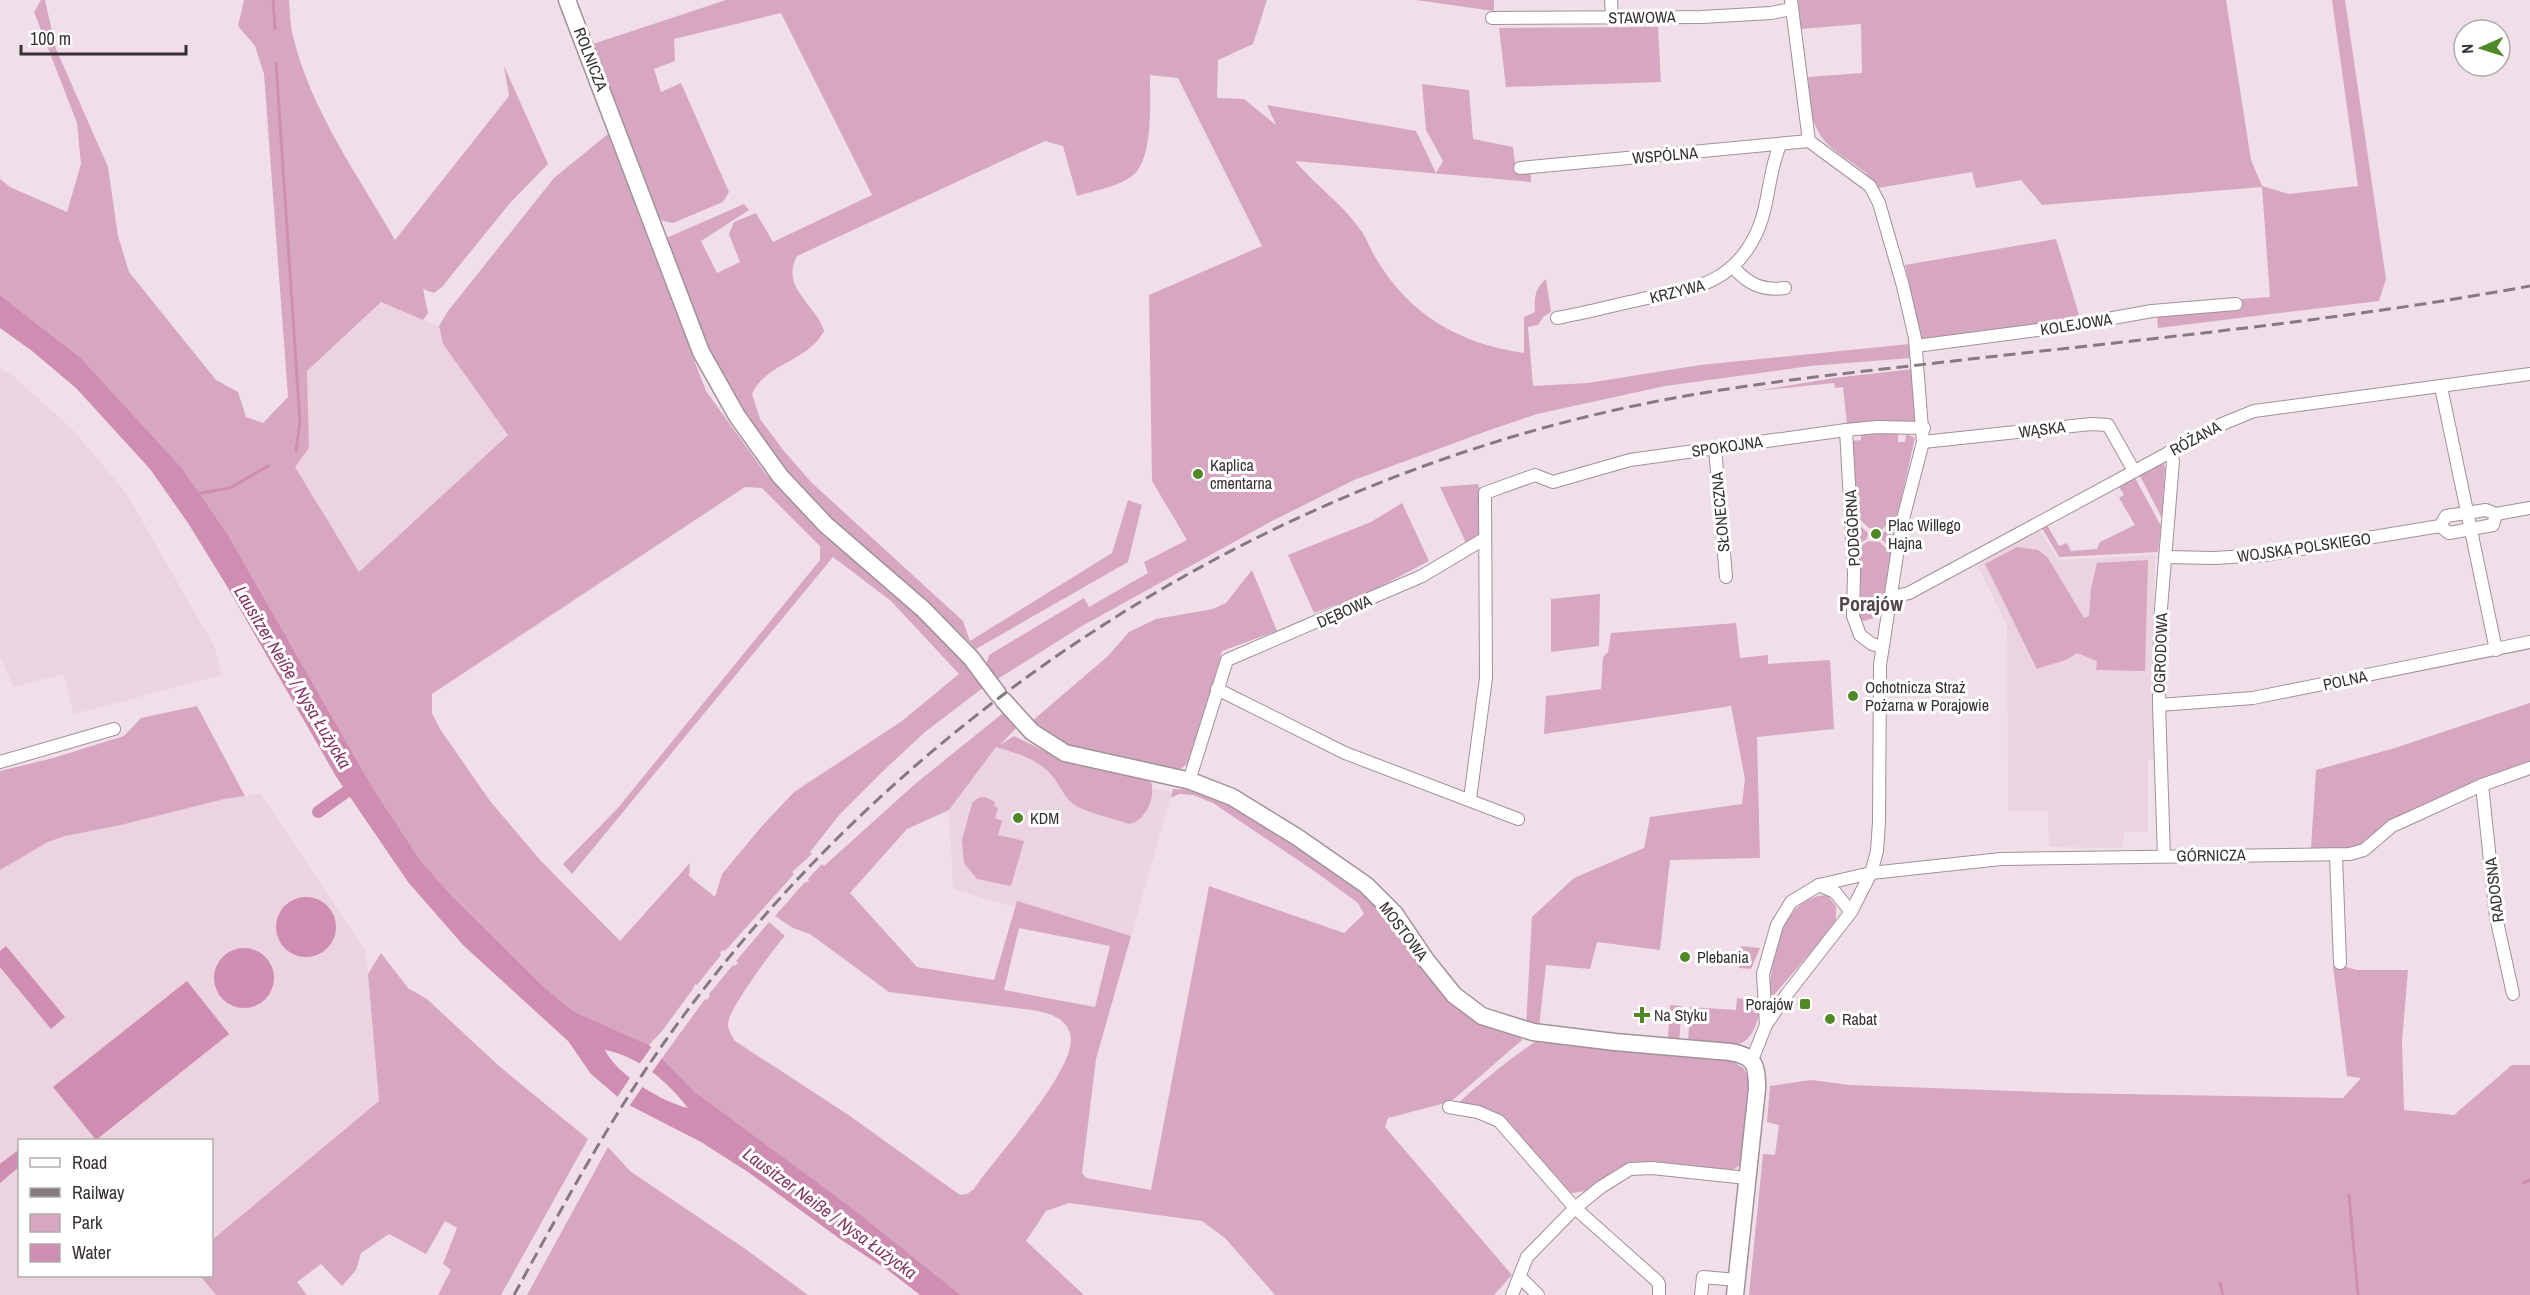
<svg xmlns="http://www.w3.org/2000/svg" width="2530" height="1295" font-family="'Archivo Narrow',sans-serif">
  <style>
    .built { fill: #ecd3e0 }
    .green { fill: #d7a7c1; fill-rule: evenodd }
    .water { fill: #cf8db1; fill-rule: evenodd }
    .pier { fill: #f0dfe8 }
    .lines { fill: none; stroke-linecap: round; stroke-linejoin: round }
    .stream { stroke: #cf8db1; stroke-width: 3 }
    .canal { stroke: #cf8db1; stroke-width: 12 }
    .street-casing { stroke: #a19199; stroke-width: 14 }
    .secondary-casing { stroke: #a19199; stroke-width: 19 }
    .street { stroke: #fff; stroke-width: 12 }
    .secondary { stroke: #fff; stroke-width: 16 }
    .rail { stroke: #857a7f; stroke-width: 3; stroke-dasharray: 12 6; stroke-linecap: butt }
    .poi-dot { fill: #4e8926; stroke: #fff; stroke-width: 2 }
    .labels { text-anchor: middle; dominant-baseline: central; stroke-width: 6; stroke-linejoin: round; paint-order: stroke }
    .street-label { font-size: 16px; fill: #373033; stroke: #fff }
    .poi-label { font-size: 16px; fill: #373033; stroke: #fff; text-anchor: start }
    .water-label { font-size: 18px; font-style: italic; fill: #843565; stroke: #fff }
    .quarter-label { font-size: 20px; font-weight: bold; fill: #52444b; stroke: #fff }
  </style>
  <rect width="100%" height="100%" fill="#f0dfe8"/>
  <!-- built -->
  <g class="built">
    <path d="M381,302l58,24 4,18 65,91 -149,137 -65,-105 15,-20 -2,-76z"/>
    <path d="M0,368l13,8 60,54 53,63 88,153 8,29 -148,39 -11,-40 -50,13 -13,-31z"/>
    <path d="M2040,530l18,30 97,-5 -3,119 2,85 -6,1v72h-24l-1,16 -74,-1 -1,-36h-40l-1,-186 -30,-61z"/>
    <path d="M996,747l32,10 14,9 13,13 11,19 79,18 8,-28 19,4 -41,144 -114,-34 -3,5 -61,-18 -4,-79z"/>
    <path d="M261,794l105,158 13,149 -167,139v-100h-192v136h180l16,19h-216v-425l48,-28 17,-6 56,-11 103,-26z"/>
  </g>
  <!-- green -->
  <g class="green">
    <path d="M41,0h4l11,49 52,118 10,69 11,36 87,108 22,12 8,25 17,6 25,-26 -24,-323 -9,-28 -17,-20 6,-26h45c1,12 1,25 4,36 18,75 65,139 102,204l114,-144 -5,-30 44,98 -38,39 -68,84 -8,6 -11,-4 5,24 -5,7 -42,-18 -74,69 2,77 -14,19 64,105 149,-137 -65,-91 -4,-18 9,-15 106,-133 54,-44 98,257 59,82 68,69 104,89 47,56 -59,45 -44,41 -41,41 -30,38 2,2 -20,18 2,2 -69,77 -3,-1 -2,4 1,1 -24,30 -2,-1 -2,5 -31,42 -13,14 -76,-34 -29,-24 -92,-91 -31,-35 -47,-71 -147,-257 -45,-65 -101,-110 -81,-63v-116l10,8 57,25 14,-48 -4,-41 -43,-111zM745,487l17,1 58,58v14l-203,249 -54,55 9,10 261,-317 58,44 68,73 -57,47 -108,71 -32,34 -40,48 -7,23 -26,-21 1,-13 -70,78 -79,-80 -51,-60 -50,-72 -8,-16v-19z"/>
    <path d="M726,0h541l-14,44 -35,16 -1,38 27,1 32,26 -9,-20 149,26 20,42 7,-12 -17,-31 -4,-46 47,6 4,49 40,8 3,24 15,2v9l-236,-21c21,25 48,43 67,71 6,9 9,19 15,28 33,55 83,84 147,93v-36l11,-5c-1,-14 0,-24 11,-33l5,33 -8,5 -5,8 -10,2 5,59 55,-3 112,-18 210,-21 1,14 -101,8 -145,20 -128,28 -50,17 -133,49 -82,41 -190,105 -86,54 -11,-12 4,-13 95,-57 5,9 59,-34 -4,-11 43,-22 -35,-59 -3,-186 113,-49 -84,-168 -28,-3c0,25 3,76 -13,96 -12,15 -42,19 -60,25l-14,-50 -18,-5 -248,115c-17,32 19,48 27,75 -3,5 -7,11 -12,15 -20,18 -48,22 -60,48l8,25 24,32 28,32 151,138 7,20 142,-88 16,-53 14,5 -14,57 -152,87 -51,-51 -54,-42 -73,-68 -56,-74 -34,-65 -44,-110 80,-35 5,6 -48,31 16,32 23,-11 -11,-28 5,-12 22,-9 17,29 99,-47 -91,-182 -107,26 1,22 -21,8 7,23 20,-9 48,109 -6,10 -50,21 -10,-2 -10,-9 -63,-167z"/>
    <path d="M1416,0h78v11z"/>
    <path d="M1798,0h428l25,160 11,26 27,8 69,-8 -26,-186h13l41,279 -7,22 -221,27 -2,-23 114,-8 -8,-110 -220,18 -21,-25 -45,8 -4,-16 -94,16c-14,-26 -50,-32 -62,-61 -7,-14 -6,-34 -8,-50l54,-4 -1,-49 -60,5z"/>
    <path d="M1658,27l3,55 -155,5 -7,-59z"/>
    <path d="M2056,239l24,79 -158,23 -17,-76z"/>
    <path d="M1913,369l5,48 -4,5 -67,2 -4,-37 -8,1 -1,-5 -78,8 78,-13z"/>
    <path d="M1861,431l37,1v10h7l1,-8 9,4 -18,79 -16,13 -12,-2 -13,-12 -4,-75 9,-1z"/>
    <path d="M2160,463l4,1 1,4 -3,50 -23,-44z"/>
    <path d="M2134,476l27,50 -3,26 -99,5 -17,-29 5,-3 12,21 8,-3 4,8 26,-2 3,-7 35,-17 -16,-27 5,-3 -6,-10z"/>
    <path d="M1478,484l4,10 -1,44 -14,7 -27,-58z"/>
    <path d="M1402,503l27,58 -63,33 -52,19 -26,-58 83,-33z"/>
    <path d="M1856,522l12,11 -1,6 -8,5z"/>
    <path d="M1894,525h2l-4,24 -11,-10 1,-6z"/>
    <path d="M1868,541l12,1 11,11 -10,63 -17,5 -6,-2 -1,-70z"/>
    <path d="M2017,547l21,3 10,8 36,60 5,-2 2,-27 6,-26 51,-3 -3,111 -49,-1 1,-9 -20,-8c-12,10 -26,10 -40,16l-52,-105z"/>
    <path d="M1252,570l25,61 -55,20 -11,40 -24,73 -10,8 -109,-24 -18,-9 -18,-18 76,-65 21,-24 27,-13 57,-10 13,-6z"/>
    <path d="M1600,594l-1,52 -48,6v-53z"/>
    <path d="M1736,623l4,35 28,-3v9l62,-4 4,69 -77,8 3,121 -90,2 -10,90 -63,-8 -7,27 -44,-4 -7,62 -13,-1 6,-109 42,-39 70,-30 6,-31 92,-13 3,-25 -14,-73 -187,28 2,-38 55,-7 2,-32 5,-5 3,-19z"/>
    <path d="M2530,703v58l-49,20 -119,65 -10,3 -41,-1 5,-78 79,-22z"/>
    <path d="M197,706l48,90 -21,3 -103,26 -56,11 -17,6 -48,28v-99l53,-13 71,-22 17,-18z"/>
    <path d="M1003,713l14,14 -17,18 14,-9 49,24 60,12 28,10c5,15 -5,39 -22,42 -17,-6 -37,-10 -53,-18 -10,-6 -14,-16 -20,-25 -14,-21 -37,-27 -60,-34l-47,63 -42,19 -57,64 67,74 77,13 23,-79 114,35 -35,123 -14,114 4,5 65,12 58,-304 135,47 20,-19 -6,-11 -41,-30 -104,-70 -20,-8 -14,-1 -8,4 2,-9 23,1 22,7 128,83 29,24 48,59 95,71 4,6 -68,59 -9,4 -57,15 -3,9 127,148 -18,20h-219l-50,-57 -23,-17 -133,-18 -23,8 -20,30 58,54h-123l-100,-80 -135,-97 -30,-25 -34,-35 43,-59 2,1 3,-4 -1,-2 24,-29 2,1 3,-3 -2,-2 33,-39 16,14c-12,13 -51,67 -56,83 -3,9 2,15 6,22l115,75 110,79 7,-1 7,-5c19,-30 107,-123 96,-156 -6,-17 -23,-20 -38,-23l-143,-18 -79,-58 -17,-6 -18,-12 29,-33 5,-2 -1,-2 14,-15 2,2 91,-82zM1019,928l91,18 -15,61 -91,-17z"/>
    <path d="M985,797l10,5 -1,4 4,2 -3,10 7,3 -4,14 26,6 -13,45 -34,-7 -13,-16 -2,-23 10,-37 6,-5z"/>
    <path d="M1827,895l9,11v17l-63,73 -4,-5c4,-35 12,-94 58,-96z"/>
    <path d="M1741,946l19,2 -9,21 -12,-1z"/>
    <path d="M381,953l27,35 19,11 72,67 89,73 -87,156h-63l13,-25 -8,-6 14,-36 -12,-7 -19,33 -37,-20 -28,19 -5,17 -14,16 -21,-22 -24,18 10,13h-91l-16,-19h12v-36l167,-139 -11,-127z"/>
    <path d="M2333,966l13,1 11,3h51l-6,72 2,68 50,5 58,-50h18v230h-781l14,-141 12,1 4,-30 -12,-3 3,-36 41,-6 39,5 216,8 277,5 18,-20 -14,-2z"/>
    <path d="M1737,998l25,5c-11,54 -28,43 -74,41l2,-37 46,3z"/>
    <path d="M1670,1005l12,1 -3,37 -9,-1 -2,-4z"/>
    <path d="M1540,1040l191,21c3,2 9,4 12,7 14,15 3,70 1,90l-4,7 -10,7 -86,-9 -57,28 -15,2 -9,-4 -65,-75 -41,-9c8,-10 74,-64 83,-65z"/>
    <path d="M608,1147l22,24 114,77 64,47h-281z"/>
  </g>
  <!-- water -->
  <g class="water">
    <path d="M0,295l81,63 101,110 45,65 147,257 47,71 31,35 92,91 29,24 76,34 47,48 165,122 100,80h-41l-31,-24 -49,-32 -92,-67 -47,-30 -76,-39 -34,-29 -23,-33 -105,-96 -55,-63 -71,-104 -112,-195 -37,-60 -38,-54 -74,-81 -44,-37 -32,-23zM605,1050c33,6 63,32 83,58 -26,-6 -71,-33 -83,-58z"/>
    <circle cx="306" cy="927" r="30"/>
    <path d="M6,946l59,71 -14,12 -51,-62v-16z"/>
    <circle cx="244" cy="978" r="30"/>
    <path d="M187,981l42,53 -133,106 -43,-53z"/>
    <path d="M17,1151l2,3v13l-19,16v-19z"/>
  </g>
  <!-- pier -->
  <g class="pier">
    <path d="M653,1045l11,10 -14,20 -13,-8z"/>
    <path d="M632,1075l13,8 -17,25 -12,-9z"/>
  </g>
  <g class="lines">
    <!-- stream -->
    <g class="stream">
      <path d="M273,0l2,29"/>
      <path d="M276,63l24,359 -4,29"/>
      <path d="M196,494l34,-6 38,-22"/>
      <path d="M2523,1183l7,-3"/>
      <path d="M2349,1195l9,100"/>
      <path d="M2220,1283l3,12"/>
    </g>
    <!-- canal -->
    <path class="canal" d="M318,812l28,-20"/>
    <defs>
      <g id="street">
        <path d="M1611,0l1,18"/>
        <path d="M1492,18l210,-1 69,-4 20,-4"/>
        <path d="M1520,168l289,-27"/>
        <path d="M1733,267c15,17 29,24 52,21"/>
        <path d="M1557,318c27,-5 54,-12 81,-18 48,-11 90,-12 116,-62 16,-30 13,-63 26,-93"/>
        <path d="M1916,346l152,-20 84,-15 84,-7"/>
        <path d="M2441,387l55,263"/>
        <path d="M1846,430l8,143 -1,43 7,19 12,9 10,3"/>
        <path d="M1923,442l168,-18 17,1 26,46"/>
        <path d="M1715,448l11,129"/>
        <path d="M2440,526l9,7 44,-8 3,-11"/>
        <path d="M2166,557l48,1 50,-3 176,-29 6,-10 40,-6 10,4 34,-6"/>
        <path d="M1892,597l17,-4 313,-169 32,-13 276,-37"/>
        <path d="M1217,689l128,64 173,66"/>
        <path d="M2159,705l94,-7 277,-56"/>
        <path d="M0,762l114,-33"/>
        <path d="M1189,781l38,-121 195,-84 62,-37"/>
        <path d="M2482,785l14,132 17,77"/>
        <path d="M1470,799l16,-121 -1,-185 50,-18 18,7 77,-22 216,-30 31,-3 47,1"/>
        <path d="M2336,855l4,108"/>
        <path d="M2164,856l-5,-151 1,-84 13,-160 -4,-9"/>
        <path d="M1819,885l16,7 16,20"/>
        <path d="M1766,1025l-3,-51 14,-49 14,-23 28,-17 52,-12 130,-14 349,-5 14,-4 28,-24 31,-14 59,-27 48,-17"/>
        <path d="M1752,1060l14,-35 21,-31 64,-82 20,-39 6,-22 2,-29 1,-157 22,-142 21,-81 -8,-104 -12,-52 -24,-83 -9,-17 -61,-45 -18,-141"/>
        <path d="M1449,1107l29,5 21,9 76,87 82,73 2,3v11"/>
        <path d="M1520,1277l18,18"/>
        <path d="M1512,1295l15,-38 48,-49 26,-21 29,-18 22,-1 95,10"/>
        <path d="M1701,1295l2,-18 34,3"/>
      </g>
      <g id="secondary">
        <path d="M567,0l134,352 36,64 43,60 46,49 97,84 48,49 27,36"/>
        <path d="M1003,700l29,32 33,21 126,28 41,16 65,40 69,48 29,29 31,46 28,35 28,21 51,16 82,10 115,10c25,4 27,13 27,37l-22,206"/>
      </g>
    </defs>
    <!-- street casing -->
    <use href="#street" class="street-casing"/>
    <!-- secondary casing -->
    <use href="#secondary" class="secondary-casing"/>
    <!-- street -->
    <use href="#street" class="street"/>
    <!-- secondary -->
    <use href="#secondary" class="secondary"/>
    <!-- rail -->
    <path class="rail" d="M514,1295c52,-95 103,-189 167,-276 238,-322 600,-549 993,-621 87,-16 175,-25 262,-35 198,-23 398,-41 594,-77"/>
  </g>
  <!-- markers -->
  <g class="poi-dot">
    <circle cx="1198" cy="474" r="6"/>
    <circle cx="1876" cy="534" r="6"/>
    <circle cx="1853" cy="696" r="6"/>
    <circle cx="1018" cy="818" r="6"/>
    <circle cx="1685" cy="957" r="6"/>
    <rect x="1799" y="998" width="12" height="12" rx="3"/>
    <path d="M1639 1006h6v6h6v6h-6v6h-6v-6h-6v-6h6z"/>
    <circle cx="1830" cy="1019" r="6"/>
  </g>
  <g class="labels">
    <!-- street labels -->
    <g class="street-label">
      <text transform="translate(1642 17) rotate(-1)">STAWOWA</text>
      <text transform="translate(591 59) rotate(69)">ROLNICZA</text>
      <text transform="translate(1665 155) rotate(-5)">WSPÓLNA</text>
      <text transform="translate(1677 291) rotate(-14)">KRZYWA</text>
      <text transform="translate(2076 324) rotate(-9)">KOLEJOWA</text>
      <text transform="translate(2042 429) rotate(-7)">WĄSKA</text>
      <text transform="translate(2195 438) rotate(-28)">RÓŻANA</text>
      <text transform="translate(1727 446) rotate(-8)">SPOKOJNA</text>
      <text transform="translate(1720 512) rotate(-95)">SŁONECZNA</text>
      <text transform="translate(1852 528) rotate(-93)">PODGÓRNA</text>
      <text transform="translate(2304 547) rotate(-8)">WOJSKA POLSKIEGO</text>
      <text transform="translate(1344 611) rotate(-24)">DĘBOWA</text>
      <text transform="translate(2160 653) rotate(-88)">OGRODOWA</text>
      <text transform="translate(2345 680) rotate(-12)">POLNA</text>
      <text transform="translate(2211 855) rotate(-1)">GÓRNICZA</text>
      <text transform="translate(2494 890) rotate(-97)">RADOSNA</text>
      <text transform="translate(1404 931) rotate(53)">MOSTOWA</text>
    </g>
    <!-- poi labels -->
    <g class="poi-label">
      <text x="1210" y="465">Kaplica<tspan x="1210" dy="18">cmentarna</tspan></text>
      <text x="1888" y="525">Plac Willego<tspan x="1888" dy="18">Hajna</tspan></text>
      <text x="1865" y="687">Ochotnicza Straż<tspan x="1865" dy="18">Pożarna w Porajowie</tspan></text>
      <text x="1030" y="818">KDM</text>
      <text x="1697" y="957">Plebania</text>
      <text x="1793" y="1004" text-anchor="end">Porajów</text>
      <text x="1654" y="1015">Na Styku</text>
      <text x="1842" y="1019">Rabat</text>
    </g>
    <!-- water labels -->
    <g class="water-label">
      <text transform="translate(293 677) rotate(59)">Lausitzer Neiße / Nysa Łużycka</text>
      <text transform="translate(830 1213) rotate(36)">Lausitzer Neiße / Nysa Łużycka</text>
    </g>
    <!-- quarter labels -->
    <g class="quarter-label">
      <text x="1871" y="603">Porajów</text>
    </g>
  </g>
  <!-- legend -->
  <rect x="18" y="1139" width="195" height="138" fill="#ffffff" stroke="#afacad" stroke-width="1.5"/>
  <rect x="30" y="1158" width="30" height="9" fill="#ffffff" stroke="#afacad" stroke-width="1.5"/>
  <text x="72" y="1169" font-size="18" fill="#373033">Road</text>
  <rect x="30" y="1188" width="30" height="9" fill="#857a7f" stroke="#afacad" stroke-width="1.5"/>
  <text x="72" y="1199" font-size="18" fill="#373033">Railway</text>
  <rect x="30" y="1214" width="30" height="18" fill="#d7a7c1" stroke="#afacad" stroke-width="1.5"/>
  <text x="72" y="1229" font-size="18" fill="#373033">Park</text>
  <rect x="30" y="1244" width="30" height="18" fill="#cf8db1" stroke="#afacad" stroke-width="1.5"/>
  <text x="72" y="1259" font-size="18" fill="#373033">Water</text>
  <!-- north arrow -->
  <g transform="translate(2482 48) rotate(267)"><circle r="28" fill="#ffffff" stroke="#afacad" stroke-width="1.5"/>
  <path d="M0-4.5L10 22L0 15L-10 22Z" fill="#4e8926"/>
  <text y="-9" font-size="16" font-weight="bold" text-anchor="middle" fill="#373033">N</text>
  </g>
  <!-- scale -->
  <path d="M21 45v9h165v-9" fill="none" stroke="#373033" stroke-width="3"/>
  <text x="30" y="45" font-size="18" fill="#373033" stroke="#ffffff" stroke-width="4.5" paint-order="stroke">100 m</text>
</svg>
